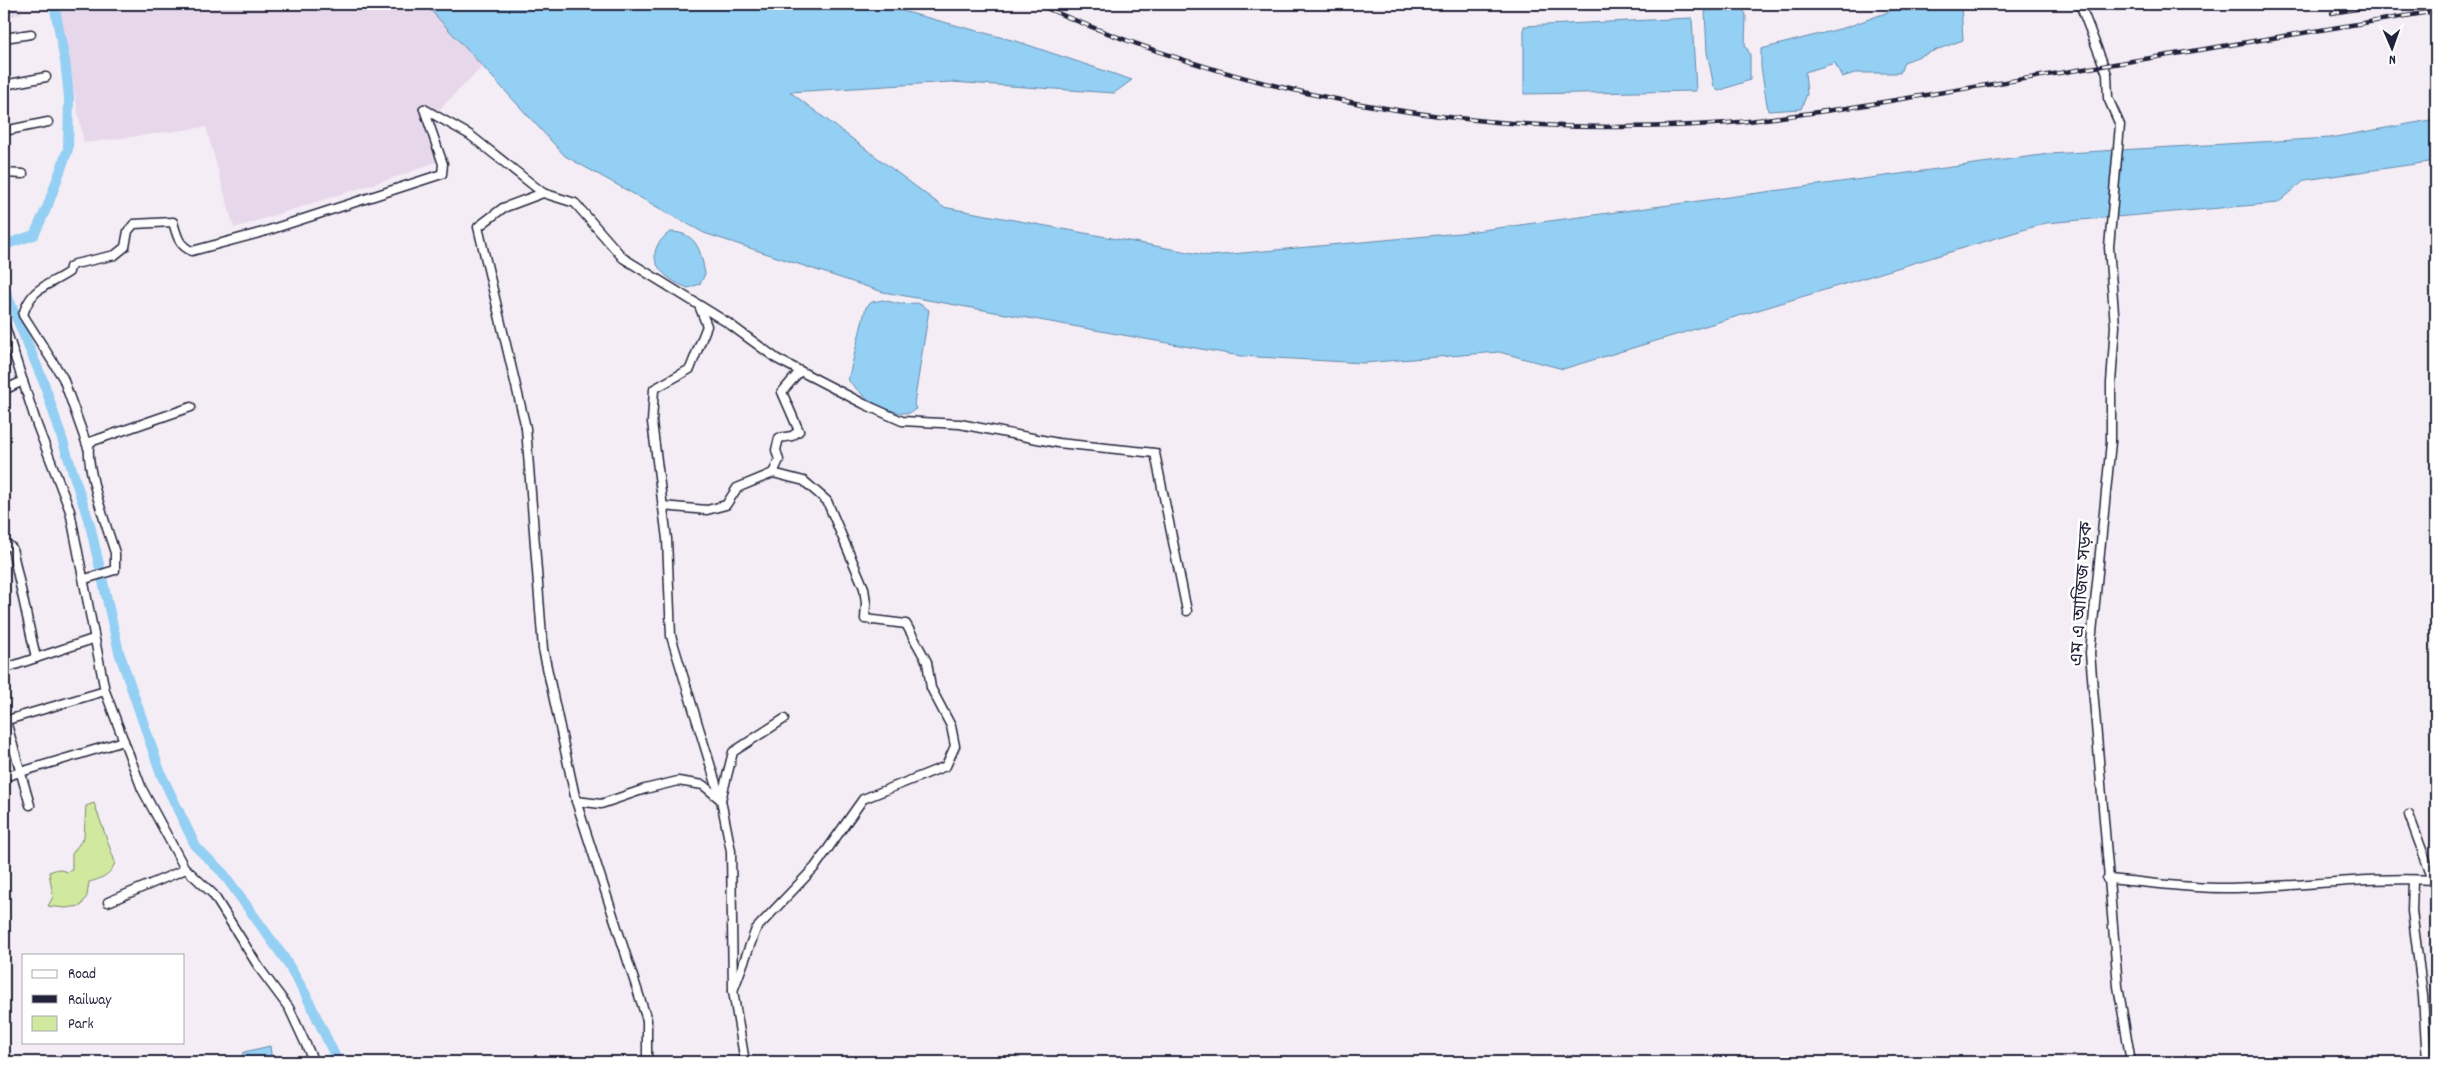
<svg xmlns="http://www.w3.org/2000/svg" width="2440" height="1066" font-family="Dekko,'Noto Sans Bengali',sans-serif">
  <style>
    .built { fill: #e7d7ea }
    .green { fill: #d1e99f; stroke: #7a866d }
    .water { fill: #94cff4; stroke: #668aaa }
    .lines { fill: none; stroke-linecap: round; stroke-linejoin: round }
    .canal { stroke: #94cff4; stroke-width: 10 }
    .minor-casing { stroke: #22223b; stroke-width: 11 }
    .minor { stroke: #fff; stroke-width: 8 }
    .rail-casing { stroke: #22223b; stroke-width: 4.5 }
    .rail { stroke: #fff; stroke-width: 2.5; stroke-dasharray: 8; stroke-linecap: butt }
    .labels { text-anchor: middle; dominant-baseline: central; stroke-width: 5; stroke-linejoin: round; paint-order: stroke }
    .street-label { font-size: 18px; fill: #22223b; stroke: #fff }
  </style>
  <rect width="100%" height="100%" fill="#f4edf5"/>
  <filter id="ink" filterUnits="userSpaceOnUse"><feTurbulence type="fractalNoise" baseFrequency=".02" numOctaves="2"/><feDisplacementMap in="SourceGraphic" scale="10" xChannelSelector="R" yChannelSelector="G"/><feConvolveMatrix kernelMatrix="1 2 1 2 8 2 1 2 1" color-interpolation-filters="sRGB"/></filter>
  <g filter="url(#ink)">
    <!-- built -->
    <g class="built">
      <path d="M4,4h15l3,9 -18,6z"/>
      <path d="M57,4h280l3,5 9,-5h92l43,61 -52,52 9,43 -36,14 -171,54 -28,-101 -122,16z"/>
    </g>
    <!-- green -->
    <path class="green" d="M94,803l21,59c-3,12 -14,17 -26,20l-2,14 -6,10 -16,2 -17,-2 5,-9 -4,-25 9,-3 9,3 5,-2v-16l12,-17 2,-31z"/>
    <!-- water -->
    <g class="water">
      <path d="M425,4h451l143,38 113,38 -18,13 -163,-11 -161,10 153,115 267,49 250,-23 589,-79 281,-16 106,-19v42l-131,19 -27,23 -232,20 -483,146 -64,-17 -136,11 -123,-7 -357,-64 -179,-59 -139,-77z"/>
      <path d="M1910,4h51l2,36 -59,22 -4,11h-45l-13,4 -7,-14 -30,9 2,22 -6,15 -33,2 -7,-44v-18l86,-22z"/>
      <path d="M1743,8l3,8 -1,28 5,11v25l-32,11 -4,-4 -7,-35 -2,-41z"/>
      <path d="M1692,18l4,73 -172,3v-68z"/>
      <path d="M670,232c27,0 31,19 35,42l-5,10 -12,4c-27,-10 -49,-33 -18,-56z"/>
      <path d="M883,300l16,4 19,-1 11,7 -15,94 2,5 -7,4c-26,1 -45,-15 -61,-33l18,-73 6,-5z"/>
      <path d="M270,1046l2,16h-33l5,-10z"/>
    </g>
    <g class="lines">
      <!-- canal -->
      <g class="canal">
        <path d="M4,245l30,-10 14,-30 20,-56 1,-52 -4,-36 -11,-57"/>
        <path d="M4,288l40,95 46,142 29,127 42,122 35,73 27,26 62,86 20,34 33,69"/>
      </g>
      <defs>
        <g id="minor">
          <path d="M2080,4l27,70 1,24 12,27 -11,122 6,79 -4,57v59l-21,211 28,333 13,76"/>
          <path d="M4,38l27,-4"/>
          <path d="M4,85l42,-8"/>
          <path d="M424,109l46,26 73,58 32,10 48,55 105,65 49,36 87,45 38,17 58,3 98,19 97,10 32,158"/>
          <path d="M4,131l44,-9"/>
          <path d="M4,173l19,1"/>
          <path d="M543,193l-40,15 -25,19 48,201 17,221 33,152 71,219v42"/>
          <path d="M700,308l7,18 -17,43 -36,20 -2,33 15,117 4,97 50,164 10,51 2,140 12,71"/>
          <path d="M4,323l33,102 33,86 35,180 37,98 42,78 29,27 47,75 29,39 25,54"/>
          <path d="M4,390l19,-9"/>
          <path d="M88,448l-25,-70 -40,-63c8,-28 25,-29 46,-43l1,-5 5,-3 40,-9 10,-8 3,-16 6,-7 39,-2c4,14 6,24 19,29l71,-19 179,-58 1,-10 -19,-55"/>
          <path d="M773,473l6,-13 -3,-10 3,-12 13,-2 7,-5 -17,-39 18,-21"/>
          <path d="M662,506l45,4 19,-5 11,-17 36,-15 31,8 23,20 37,87 2,15 -1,16 41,5 21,38 4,26 20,38 4,20 -9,20 -83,33 -48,68 -59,62 -23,62"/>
          <path d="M4,542l8,6 24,110"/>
          <path d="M85,579l30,-9v-17c-7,-23 -32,-90 -25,-111l101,-35"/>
          <path d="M9,667l84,-28"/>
          <path d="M4,721l101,-30"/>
          <path d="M6,721l24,84"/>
          <path d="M4,777l120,-36"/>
          <path d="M576,801l25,3 44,-15 33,-8 25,4 18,15 12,-48 51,-33"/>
          <path d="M2409,815l24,65"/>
          <path d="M2107,879c41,3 82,10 123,9 68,-1 138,-12 206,-8"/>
          <path d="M2413,880l-1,31 11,85 4,66"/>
          <path d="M108,902l78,-33"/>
        </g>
      </defs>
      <!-- minor casing -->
      <use href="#minor" class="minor-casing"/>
      <!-- minor -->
      <use href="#minor" class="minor"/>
      <defs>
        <g id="rail">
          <path d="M1037,4c207,92 431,133 657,121 51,-2 102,-10 153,-17l589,-97"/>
          <path d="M2332,13l54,-9"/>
        </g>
      </defs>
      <!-- rail casing -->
      <use href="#rail" class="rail-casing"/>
      <!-- rail -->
      <use href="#rail" class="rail"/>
    </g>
  </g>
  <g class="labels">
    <!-- street labels -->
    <g class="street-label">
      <text transform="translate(2083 594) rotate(-86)">এম এ আজিজ সড়ক</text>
    </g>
  </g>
  <!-- margin -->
  <rect width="2440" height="1066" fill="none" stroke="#fff" stroke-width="20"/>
  <rect x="10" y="10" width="2420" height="1046" fill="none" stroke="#22223b" stroke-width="2" filter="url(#ink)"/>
  <!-- legend -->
  <rect x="22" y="954" width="162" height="90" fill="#ffffff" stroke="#a7a7b1"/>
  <rect x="32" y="970" width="25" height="8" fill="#ffffff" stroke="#a7a7b1"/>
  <text x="68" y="978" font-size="15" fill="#22223b">Road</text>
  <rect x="32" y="995" width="25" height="8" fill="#22223b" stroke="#a7a7b1"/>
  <text x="68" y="1004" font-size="15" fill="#22223b">Railway</text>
  <rect x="32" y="1016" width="25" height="15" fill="#d1e99f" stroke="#a7a7b1"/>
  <text x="68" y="1028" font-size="15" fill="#22223b">Park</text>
  <!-- north arrow -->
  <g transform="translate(2392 48) rotate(178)" stroke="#ffffff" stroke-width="4" paint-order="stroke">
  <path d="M0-4L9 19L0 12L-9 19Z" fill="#22223b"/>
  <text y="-8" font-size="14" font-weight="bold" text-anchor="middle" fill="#22223b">N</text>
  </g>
</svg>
